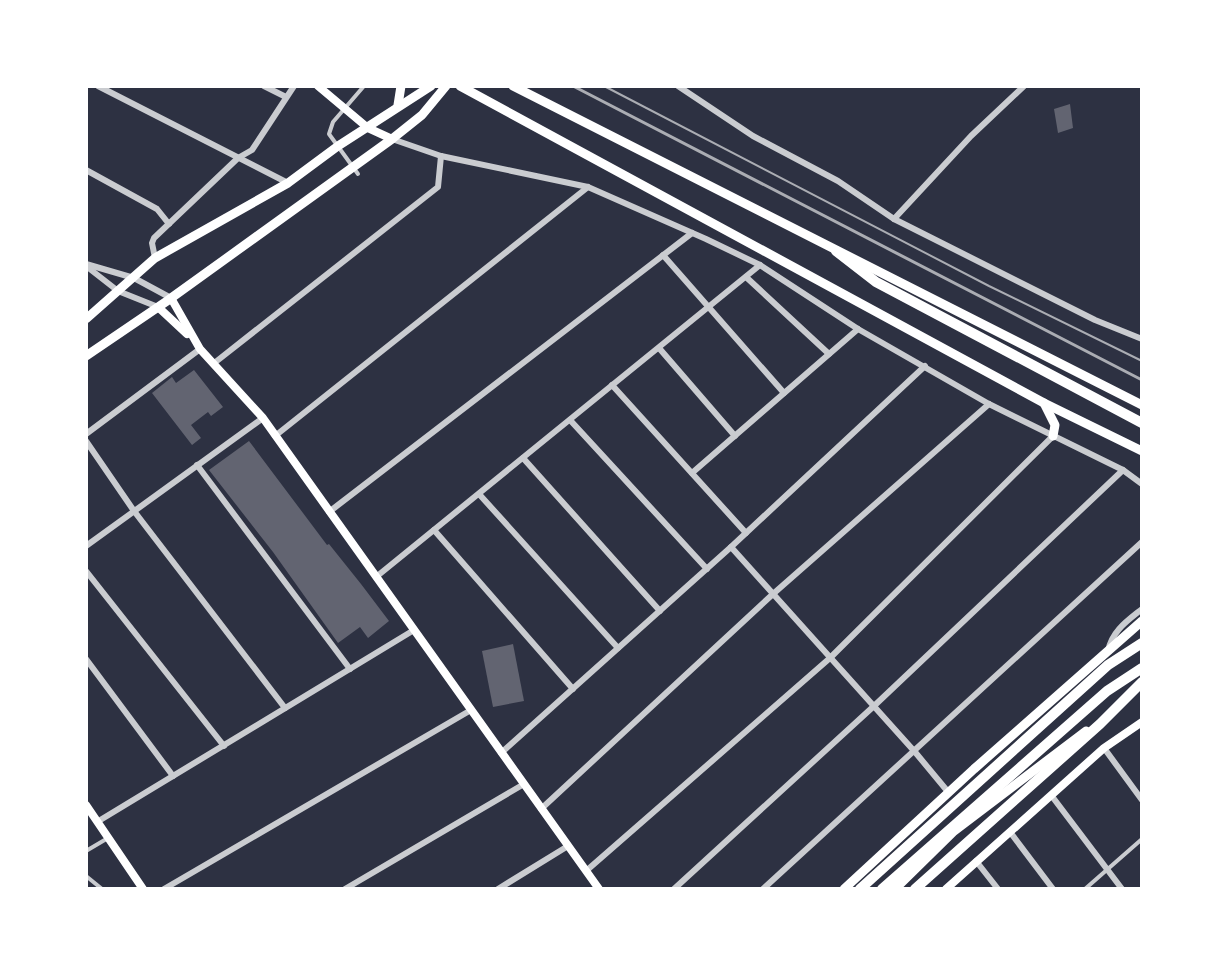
<svg xmlns="http://www.w3.org/2000/svg" width="1228" height="975" font-family="'Work Sans',sans-serif">
  <style>
    .building { fill: #626471 }
    .lines { fill: none; stroke-linecap: round; stroke-linejoin: round }
    .pedestrian { stroke: #caccd0; stroke-width: 4 }
    .minor { stroke: #caccd0; stroke-width: 6 }
    .secondary { stroke: #fff; stroke-width: 8 }
    .primary { stroke: #fff; stroke-width: 9 }
    .trunk { stroke: #fff; stroke-width: 10 }
    .tram { stroke: #abadb3; stroke-width: 2 }
    .rail { stroke: #abadb3; stroke-width: 3 }
  </style>
  <rect width="100%" height="100%" fill="#2d3142"/>
  <!-- building -->
  <g class="building">
    <path d="M1070,104l3,24 -15,5 -4,-24z"/>
    <path d="M194,370l29,37 -12,9 -3,-4 -17,13 10,13 -9,7 -40,-52 20,-16 4,6z"/>
    <path d="M249,441l78,104 2,-1 32,40 28,37 -21,17 -8,-11 -22,16 -65,-91 -64,-82z"/>
    <path d="M513,644l11,57 -31,6 -11,-56z"/>
  </g>
  <g class="lines">
    <!-- pedestrian -->
    <g class="pedestrian">
      <path d="M358,174l-29,-40 4,-12 31,-36"/>
      <path d="M86,851l22,-13"/>
      <path d="M86,876l16,13"/>
      <path d="M1085,889l57,-50"/>
    </g>
    <!-- minor -->
    <g class="minor">
      <path d="M98,86l190,97"/>
      <path d="M264,86l22,11"/>
      <path d="M678,86l75,50 85,45 56,38 201,101 47,19"/>
      <path d="M392,139l49,17 147,31 118,52 54,26 98,64 131,75 134,66 19,14"/>
      <path d="M86,170l71,39 12,15"/>
      <path d="M894,219l77,-83 53,-50"/>
      <path d="M663,255l121,138"/>
      <path d="M155,258l-3,-15 2,-5 84,-80 14,-8 42,-64"/>
      <path d="M86,264l48,14 37,20"/>
      <path d="M86,266l32,25 40,16"/>
      <path d="M746,277l83,77"/>
      <path d="M659,348l76,88"/>
      <path d="M213,364l225,-177 3,-31"/>
      <path d="M612,385l134,148"/>
      <path d="M570,420l137,149"/>
      <path d="M86,434l114,-85"/>
      <path d="M275,436l313,-249"/>
      <path d="M86,441l48,70 151,197"/>
      <path d="M523,458l137,153"/>
      <path d="M197,465l153,204"/>
      <path d="M692,473l166,-144"/>
      <path d="M479,494l139,154"/>
      <path d="M329,512l363,-279"/>
      <path d="M434,530l139,159"/>
      <path d="M86,546l177,-128"/>
      <path d="M731,547l184,205 34,41"/>
      <path d="M86,571l138,175"/>
      <path d="M376,577l384,-312"/>
      <path d="M1108,651c4,-20 19,-30 34,-42"/>
      <path d="M86,659l87,117"/>
      <path d="M1104,748l38,52"/>
      <path d="M501,753l230,-206 194,-181"/>
      <path d="M1051,795l71,94"/>
      <path d="M541,809l232,-215 216,-190"/>
      <path d="M97,822l317,-192"/>
      <path d="M1010,832l43,57"/>
      <path d="M976,861l22,28"/>
      <path d="M586,871l244,-213 223,-222"/>
      <path d="M164,889l307,-179"/>
      <path d="M345,889l179,-105"/>
      <path d="M498,889l70,-43"/>
      <path d="M674,889l200,-183 249,-236"/>
      <path d="M763,889l379,-347"/>
    </g>
    <!-- secondary -->
    <g class="secondary">
      <path d="M318,86l50,42 24,11"/>
      <path d="M171,298l29,51 63,69 336,471"/>
      <path d="M158,307l29,27"/>
      <path d="M86,805l57,84"/>
      <path d="M946,889l158,-141 38,-26"/>
    </g>
    <!-- primary -->
    <g class="primary">
      <path d="M460,86l584,317 98,48"/>
      <path d="M513,86l629,319"/>
      <path d="M398,105l3,-19"/>
      <path d="M86,319l69,-61 133,-75 50,-37 93,-60"/>
      <path d="M86,356l81,-55 225,-162 30,-24 24,-29"/>
      <path d="M1044,403l11,22 -2,11"/>
      <path d="M844,889l130,-120 168,-148"/>
      <path d="M895,889l58,-57 133,-101"/>
    </g>
    <!-- trunk -->
    <g class="trunk">
      <path d="M836,251l40,31 266,141"/>
      <path d="M860,889l248,-224 34,-22"/>
      <path d="M882,889l225,-198 35,-23"/>
      <path d="M915,889l185,-165 42,-42"/>
    </g>
    <!-- tram -->
    <path class="tram" d="M604,86l385,200 153,75"/>
    <!-- rail -->
    <path class="rail" d="M573,86l569,294"/>
  </g>
  <!-- border -->
  <rect width="1228" height="975" fill="none" stroke="#ffffff" stroke-width="176"/>
</svg>
